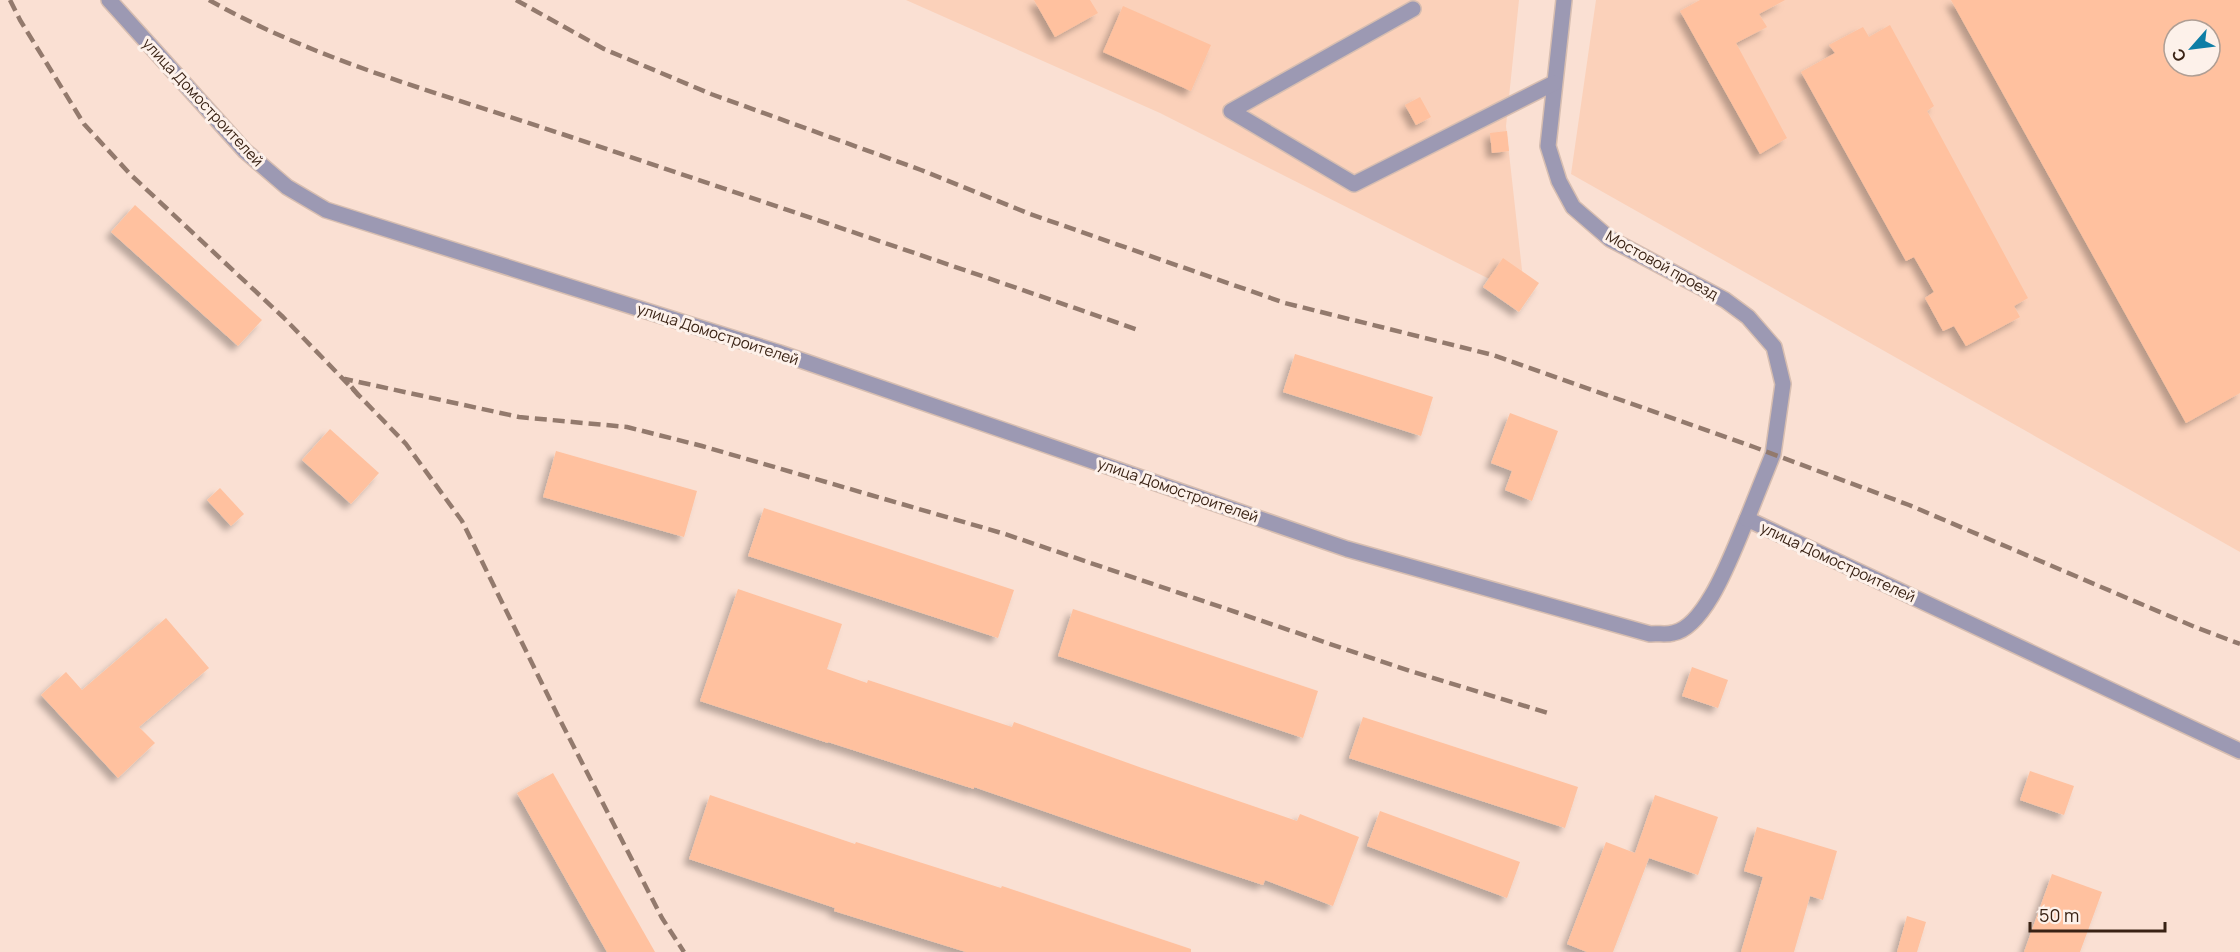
<svg xmlns="http://www.w3.org/2000/svg" width="2240" height="952" font-family="Manrope,sans-serif">
  <style>
    .built { fill: #fbd1ba; fill-rule: evenodd }
    .building { fill: #ffc19f; fill-rule: evenodd; filter: url(#shadow) }
    .lines { fill: none; stroke-linecap: round; stroke-linejoin: round }
    .minor-casing { stroke: #d7beb1; stroke-width: 18 }
    .minor { stroke: #9c99b3; stroke-width: 15 }
    .rail { stroke: #937a6d; stroke-width: 4.5; stroke-dasharray: 12 6; stroke-linecap: butt }
    .labels { text-anchor: middle; dominant-baseline: central; stroke-width: 6; stroke-linejoin: round; paint-order: stroke }
    .street-label { font-size: 15px; fill: #392214; stroke: #fdf1ea }
  </style>
  <defs>
    <filter id="shadow"><feDropShadow dx="-5.5" dy="5.5" stdDeviation="3" flood-color="#0004"/></filter>
  </defs>
  <rect width="100%" height="100%" fill="#fae0d3"/>
  <!-- built -->
  <g class="built">
    <path d="M906,0h613l-13,126 19,171 -365,-184z"/>
    <path d="M1596,0h644v552l-669,-378zM2174,30h36v36h-36z"/>
  </g>
  <!-- building -->
  <g class="building">
    <path d="M1034,0h56l8,13 -43,24z"/>
    <path d="M1700,0h85l-26,14 8,13 -31,16 51,95 -27,16 -80,-143z"/>
    <path d="M1951,0h289v393l-54,30zM2174,30h36v36h-36z"/>
    <path d="M1123,6l88,39 -20,46 -88,-39z"/>
    <path d="M1890,25l44,81 -7,5 101,187 -14,8 6,11 -54,29 -12,-20 -11,5 -18,-33 9,-6 -20,-35 -8,4 -105,-189 34,-19 -6,-8 34,-18 6,10z"/>
    <path d="M1420,97l11,20 -15,8 -11,-20z"/>
    <path d="M1507,131l2,20 -17,2 -2,-20z"/>
    <path d="M135,205l127,115 -24,26 -127,-114z"/>
    <path d="M1503,258l36,25 -20,29 -36,-25z"/>
    <path d="M1295,354l138,43 -12,39 -138,-44z"/>
    <path d="M1510,413l48,18 -26,70 -27,-11 7,-19 -21,-8z"/>
    <path d="M330,429l49,44 -28,31 -49,-44z"/>
    <path d="M556,451l141,40 -13,46 -141,-40z"/>
    <path d="M220,488l24,26 -13,12 -24,-26z"/>
    <path d="M764,508l250,82 -16,48 -250,-82z"/>
    <path d="M738,589l104,35 -15,45 40,14 1,-3 144,47 2,-5 128,46 155,53 3,-7 59,23 -26,69 -68,-26 -2,5 -145,-48 -144,-50v2l-146,-47v1l-128,-42z"/>
    <path d="M1073,609l245,82 -15,47 -245,-82z"/>
    <path d="M166,618l43,50 -70,59 16,16 -37,35 -77,-83 25,-23 16,18z"/>
    <path d="M1692,667l36,13 -10,28 -36,-12z"/>
    <path d="M1363,717l215,70 -13,41 -216,-70z"/>
    <path d="M2030,771l44,15 -10,29 -44,-15z"/>
    <path d="M553,773l102,179h-48l-90,-159z"/>
    <path d="M710,795l145,49 1,-2 145,46 1,-2 189,63v3h-225l-132,-41 1,-3 -146,-49z"/>
    <path d="M1655,795l63,22 -20,58 -49,-17 -36,94h-26l-20,-8 39,-102 29,11z"/>
    <path d="M1380,811l140,51 -13,36 -140,-52z"/>
    <path d="M1757,827l80,24 -14,49 -13,-4 -16,56h-53l22,-75 -19,-6z"/>
    <path d="M2052,874l50,18 -22,60h-56z"/>
    <path d="M1907,916l19,6 -9,30h-20z"/>
  </g>
  <g class="lines">
    <defs>
      <g id="minor">
        <path d="M109,0l136,151 42,36 39,23 454,143 567,196 303,85c8,-1 16,1 23,-1 34,-6 61,-85 74,-114l493,232"/>
        <path d="M1564,0l-16,146 11,35 14,26 37,32 115,61 23,17 26,30 9,37 -10,70 -26,65"/>
        <path d="M1413,9l-182,102 123,73 200,-101"/>
      </g>
    </defs>
    <!-- minor casing -->
    <use href="#minor" class="minor-casing"/>
    <!-- minor -->
    <use href="#minor" class="minor"/>
    <!-- rail -->
    <g class="rail">
      <path d="M10,0l10,20 64,104 47,51 152,142 123,127 56,77 97,197 103,200 22,34"/>
      <path d="M209,0c110,62 234,94 353,134 193,65 387,130 579,197"/>
      <path d="M516,0l88,49 107,45 210,76 109,44 255,89 208,52 261,92 155,58 286,122 45,17"/>
      <path d="M359,396l-14,-17 174,38 108,10 75,19 303,88 405,137 138,42"/>
    </g>
  </g>
  <g class="labels">
    <!-- street labels -->
    <g class="street-label">
      <text transform="translate(203 102) rotate(47)">улица Домостроителей</text>
      <text transform="translate(1662 265) rotate(29)">Мостовой проезд</text>
      <text transform="translate(718 334) rotate(18)">улица Домостроителей</text>
      <text transform="translate(1178 490) rotate(19)">улица Домостроителей</text>
      <text transform="translate(1838 562) rotate(25)">улица Домостроителей</text>
    </g>
  </g>
  <!-- north arrow -->
  <g transform="translate(2192 48) rotate(242)"><circle r="28" fill="#fdf1ea" stroke="#af9e94" stroke-width="1.5"/>
  <path d="M0-4.5L10 22L0 15L-10 22Z" fill="#0e7ea6"/>
  <text y="-9" font-size="16" font-weight="bold" text-anchor="middle" fill="#392214">С</text>
  </g>
  <!-- scale -->
  <path d="M2030 922v9h135v-9" fill="none" stroke="#392214" stroke-width="3"/>
  <text x="2039" y="922" font-size="18" fill="#392214" stroke="#fdf1ea" stroke-width="4.5" paint-order="stroke">50 m</text>
</svg>
